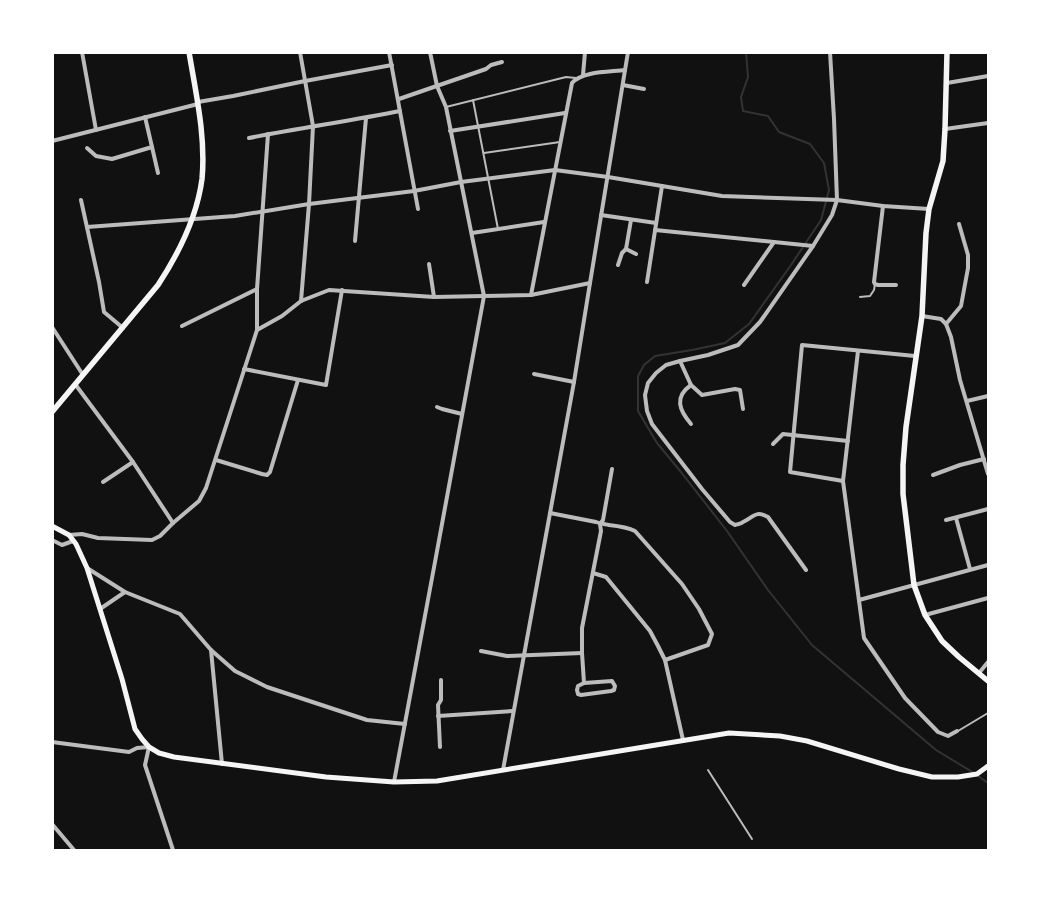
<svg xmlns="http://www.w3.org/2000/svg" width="1041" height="903" font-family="'Titillium Web',sans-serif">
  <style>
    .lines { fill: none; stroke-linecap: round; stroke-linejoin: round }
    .stream { stroke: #333; stroke-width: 2 }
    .service { stroke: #bcbcbc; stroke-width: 2 }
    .minor { stroke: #bcbcbc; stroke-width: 4 }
    .secondary { stroke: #f5f5f5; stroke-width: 5 }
    .primary { stroke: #f5f5f5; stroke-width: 5.5 }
    .trunk { stroke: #f5f5f5; stroke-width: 5.5 }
  </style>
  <rect width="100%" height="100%" fill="#111"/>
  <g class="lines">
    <!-- stream -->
    <g class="stream">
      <path d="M746,52l2,25 -7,20 2,14 25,5 11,16 31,12 14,19 5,27 -8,30 -30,45 -42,59 -24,19 -33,7 -37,6 -11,9 -6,11v35l19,32 24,29 46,59 41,59 44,55 124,105 38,23"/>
      <path d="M978,776l10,7"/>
    </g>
    <!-- service -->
    <g class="service">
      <path d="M473,100l25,129"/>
      <path d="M446,107l120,-30 10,1"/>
      <path d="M484,153l76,-11"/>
      <path d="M860,297l10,-1 4,-6 1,-6"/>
      <path d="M958,731l30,-18"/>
      <path d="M708,770l44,69"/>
    </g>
    <!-- minor -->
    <g class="minor">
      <path d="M82,52l14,78"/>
      <path d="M300,52l13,74 -4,78 -8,97"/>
      <path d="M389,52l29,157"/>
      <path d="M583,75l2,-23"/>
      <path d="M947,83l41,-7"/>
      <path d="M623,85l21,4"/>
      <path d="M399,99l87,-30 5,-4 11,-3"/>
      <path d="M198,102l35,-6 72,-15 87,-16"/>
      <path d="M945,129l43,-6"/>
      <path d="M450,131l115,-18"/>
      <path d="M249,138c50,-10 101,-17 151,-27"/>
      <path d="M52,141l146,-37"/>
      <path d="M152,147l6,26"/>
      <path d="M87,148l9,8 16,3 40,-12 -7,-30"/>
      <path d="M81,200l18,82 5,30 19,16"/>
      <path d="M883,206l-9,76 1,2 3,1h18"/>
      <path d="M601,215l55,8"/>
      <path d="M87,227l148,-11 74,-12 105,-13 47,-9 94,-12 53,7 114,19 115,4 46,6 46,3"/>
      <path d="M655,230l158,16"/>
      <path d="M472,233l72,-11"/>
      <path d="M355,241l11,-123"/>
      <path d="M626,249l10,5"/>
      <path d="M429,264l5,33"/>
      <path d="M618,265l4,-12 4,-4 5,-29"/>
      <path d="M647,282l15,-96"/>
      <path d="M744,285l30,-43"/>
      <path d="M531,295l41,-212c10,-12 38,-11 53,-13"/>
      <path d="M922,316l19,3 5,5 5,13 9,43 28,94"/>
      <path d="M946,324l15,-18 7,-38v-13l-9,-31"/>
      <path d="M182,326l75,-37"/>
      <path d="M52,327l31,48"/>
      <path d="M257,330l25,-14 19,-15 28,-11 105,7 50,-1 47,-1 59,-12"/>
      <path d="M858,351l-15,130 21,157 41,60 33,34 10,4 9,-5"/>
      <path d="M680,361l11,24 11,10 33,-6 5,1 3,19"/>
      <path d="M244,369l82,16 16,-95"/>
      <path d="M534,374l40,8"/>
      <path d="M75,384l58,78 40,61"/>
      <path d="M967,401l21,-5"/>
      <path d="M437,407l5,2 20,5"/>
      <path d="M691,424c-12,-14 -17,-27 0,-39"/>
      <path d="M773,444l10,-10 65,7"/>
      <path d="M216,460l46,14 5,1 3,-3 28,-92"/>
      <path d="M933,475l27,-10 24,-6"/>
      <path d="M843,481l-53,-9 12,-127 113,11"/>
      <path d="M103,482l30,-20"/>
      <path d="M550,513l46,9c5,2 8,2 13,3 9,1 18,2 26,6l47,53 17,25 13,25 -4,11 -43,15"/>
      <path d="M956,518l14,51"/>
      <path d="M946,520l42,-11"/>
      <path d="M69,535l13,-1 16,4 54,2 8,-4 13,-13 26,-22 7,-13 51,-158v-41l11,-155"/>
      <path d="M52,540l10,5 11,-4"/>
      <path d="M87,568l38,24 55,22 31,36 24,21 32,16 100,33 38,4"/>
      <path d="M806,570l-38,-53c-13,-7 -14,0 -25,5 -2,2 -5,2 -8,3l-5,-3 -28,-33 -50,-65 -5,-13 -2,-16 3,-12 8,-10 10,-8 14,-4 28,-6 30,-10 22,-23 53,-76 19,-31 5,-15 -3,-81 -4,-67"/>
      <path d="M593,573l13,4 44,54 8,15 7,14 18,80"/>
      <path d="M859,600l129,-35"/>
      <path d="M100,609l25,-17"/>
      <path d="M925,615l63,-17"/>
      <path d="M211,650l11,114"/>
      <path d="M481,651l26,5 75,-3"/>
      <path d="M979,673l9,-11"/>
      <path d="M612,681l3,5 -1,4 -3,1 -30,4 -3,-1 -1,-4 1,-4 6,-3z"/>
      <path d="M584,683l-2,-30v-25l19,-97 -1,-7 3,-4 9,-51"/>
      <path d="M438,716l75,-5"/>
      <path d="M52,742l77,10 8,-4 12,-1 -4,18 28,85"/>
      <path d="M440,747l-2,-42 3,-5v-20"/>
      <path d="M503,770l71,-388 16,-99 38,-231"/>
      <path d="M394,782l41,-220 49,-266 -38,-189 -9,-21 -7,-34"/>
      <path d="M52,824l22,26"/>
    </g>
    <!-- secondary -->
    <path class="secondary" d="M52,526l17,9 7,9 11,24 35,111 13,50 7,10 7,8 10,6 15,4 152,20 68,5 43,-1 292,-48 51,3 27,5 92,28 33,8h26l19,-3 11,-8"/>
    <!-- primary -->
    <path class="primary" d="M947,52l-2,77 -2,32 -14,48 -3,24 -4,83 -16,111 -3,38v29l11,91 11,30 17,26 17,16 29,24"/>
    <!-- trunk -->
    <path class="trunk" d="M52,412l106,-127c21,-32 39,-68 44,-106 4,-42 -6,-85 -13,-127"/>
  </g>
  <!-- border -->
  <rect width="1041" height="903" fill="none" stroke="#ffffff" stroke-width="108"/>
</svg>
